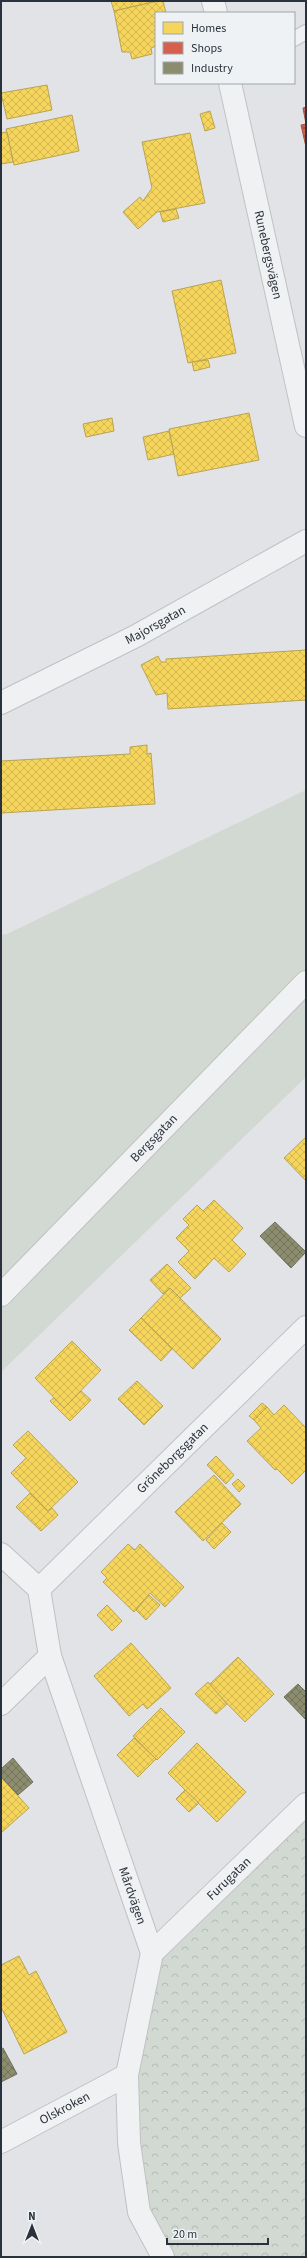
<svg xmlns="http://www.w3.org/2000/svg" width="307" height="2258" font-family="'Source Sans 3',sans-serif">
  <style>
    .grass { fill: #d2d9d2 }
    .forest { fill: url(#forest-crowns) }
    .homes { fill: url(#homes-cross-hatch); stroke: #b9a453 }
    .shops { fill: url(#shops-cross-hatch); stroke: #a25248 }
    .industry { fill: url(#industry-cross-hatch); stroke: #6f715f }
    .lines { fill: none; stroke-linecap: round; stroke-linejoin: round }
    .service-casing { stroke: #c0c1c4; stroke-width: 16 }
    .minor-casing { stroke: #c0c1c4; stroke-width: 24 }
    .tertiary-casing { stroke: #c0c1c4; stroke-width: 24 }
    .service { stroke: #f0f1f3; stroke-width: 14 }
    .minor { stroke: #f0f1f3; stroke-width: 22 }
    .tertiary { stroke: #f0f1f3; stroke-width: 22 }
    .labels { text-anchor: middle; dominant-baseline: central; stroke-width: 4; stroke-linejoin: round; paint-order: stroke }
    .street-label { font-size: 13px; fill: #2a323d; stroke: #eff2f5 }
  </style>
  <defs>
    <pattern id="forest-crowns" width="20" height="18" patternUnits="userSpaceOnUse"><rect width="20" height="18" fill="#d2d9d2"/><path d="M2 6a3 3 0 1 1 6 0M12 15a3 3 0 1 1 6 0" fill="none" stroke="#b4bbb5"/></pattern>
    <pattern id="homes-cross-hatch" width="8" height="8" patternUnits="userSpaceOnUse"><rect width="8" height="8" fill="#f6d55c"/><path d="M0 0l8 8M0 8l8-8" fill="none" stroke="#d3b751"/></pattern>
    <pattern id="shops-cross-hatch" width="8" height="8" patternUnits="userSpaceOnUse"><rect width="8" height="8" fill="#d6604d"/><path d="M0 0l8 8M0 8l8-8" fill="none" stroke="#ae5041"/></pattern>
    <pattern id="industry-cross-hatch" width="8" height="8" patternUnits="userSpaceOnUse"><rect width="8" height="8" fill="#8c8c6e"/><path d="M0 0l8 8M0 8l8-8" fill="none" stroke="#73735c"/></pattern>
  </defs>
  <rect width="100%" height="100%" fill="#e1e3e6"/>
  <!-- grass -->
  <path class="grass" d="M306,790v287l-305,295v-437l6,-1z"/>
  <!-- forest -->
  <path class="forest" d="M306,1805v452h-143l-34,-114 23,-190z"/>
  <!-- homes -->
  <g class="homes">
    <path d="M111,1h47l-44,10z"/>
    <path d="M158,1h5l3,12h-10v33l-5,2 1,6 -20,5 -2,-7h-8l-8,-41z"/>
    <path d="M47,85l5,25 -45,9 -6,-26z"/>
    <path d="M210,111l5,17 -10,3 -5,-17z"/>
    <path d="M72,115l7,36 -65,14 -8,-36z"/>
    <path d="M7,132l6,30 -12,2v-31z"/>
    <path d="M190,133l15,70 -48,9 -19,17 -15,-17 17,-15 3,4 9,-13 -10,-46z"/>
    <path d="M176,209l3,9 -16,4 -3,-10z"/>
    <path d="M221,280l15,73 -48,10 -16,-72z"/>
    <path d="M208,360l2,7 -16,4 -2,-9z"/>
    <path d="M249,413l10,47 -81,16 -9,-47z"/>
    <path d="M112,418l2,13 -28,6 -3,-13z"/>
    <path d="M169,431l5,23 -26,6 -5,-23z"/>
    <path d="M306,650v50l-138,9 -1,-16 -11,2 -15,-30 17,-9 3,6h5v-3z"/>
    <path d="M147,745v9l4,-1 4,51 -154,9v-52l129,-7v-7z"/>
    <path d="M306,1137v44l-22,-23z"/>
    <path d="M214,1200l29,28 -11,12 14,14 -17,18 -15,-14 -19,21 -17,-17 11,-11 -13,-13 13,-13 -6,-6 14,-14 6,6z"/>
    <path d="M167,1264l24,24 -11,10 -10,-10 -7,6 -13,-14z"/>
    <path d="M170,1288l51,51 -28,30 -52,-51z"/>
    <path d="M141,1318l31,31 -11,12 -32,-31z"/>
    <path d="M72,1341l29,29 -37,38 -29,-30z"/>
    <path d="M137,1381l26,25 -19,19 -26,-26z"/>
    <path d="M81,1391l10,9 -21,21 -20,-20 4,-3 10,10z"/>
    <path d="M262,1403l5,4 -13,13 -5,-4z"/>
    <path d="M284,1405l22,23v42l-14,14 -15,-15 -2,1 -28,-29 14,-13 -7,-8 13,-13 7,8z"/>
    <path d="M28,1431l50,51 -30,29 -37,-38 15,-15 -13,-13z"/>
    <path d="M216,1456l18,19 -8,9 -19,-19z"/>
    <path d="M214,1475l27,29 -38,37 -28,-29z"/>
    <path d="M238,1479l7,7 -6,6 -7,-8z"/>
    <path d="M30,1493l18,18 4,-3 6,7 -17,16 -25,-24z"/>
    <path d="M222,1523l9,9 -17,17 -8,-9z"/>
    <path d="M128,1544l7,6 5,-6 44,43 -19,20 -15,-14 -16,19 -31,-30 4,-4 -6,-6z"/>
    <path d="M149,1595l11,10 -14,15 -10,-10z"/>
    <path d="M107,1605l15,16 -10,10 -15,-16z"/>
    <path d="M131,1643l40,45 -24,21 -4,-5 -14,12 -35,-40z"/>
    <path d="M238,1657l36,37 -29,28 -36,-37z"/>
    <path d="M208,1682l19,22 -11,10 -21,-20z"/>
    <path d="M161,1708l24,24 -28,28 -24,-24z"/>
    <path d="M134,1738l22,21 -18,18 -21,-22z"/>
    <path d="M197,1743l49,49 -29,30 -49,-49z"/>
    <path d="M1,1777l28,31 -28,25z"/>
    <path d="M185,1790l14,13 -10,9 -13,-13z"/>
    <path d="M19,1956l10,19 7,-4 31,61 -43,22 -23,-47v-42z"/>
  </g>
  <!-- shops -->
  <path class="shops" d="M306,107v40l-5,-22 5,-1 -3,-16z"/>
  <!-- industry -->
  <g class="industry">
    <path d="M275,1222l31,30 -15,16 -31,-32z"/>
    <path d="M298,1684l8,8v28l-22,-23z"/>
    <path d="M13,1758l20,24 -15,13 -17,-18v-8z"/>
    <path d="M3,2048l14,26 -16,8v-33z"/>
  </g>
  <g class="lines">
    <defs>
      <path id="service" d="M294,39l12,-7"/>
      <g id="minor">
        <path d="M213,1l3,12"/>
        <path id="s1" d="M230,83l76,343"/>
        <path id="s2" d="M1,703l135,-67 170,-95"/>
        <path id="s3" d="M1,1554l38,35 11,67 102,297 -25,122 2,68 10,69 24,45"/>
        <path id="s4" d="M39,1589l267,-262"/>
        <path d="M1,1704l49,-48"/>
        <path id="s5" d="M152,1953l154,-149"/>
        <path id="s6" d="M1,2142l126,-67"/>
      </g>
      <g id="tertiary">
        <path id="s7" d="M1,1295l305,-313"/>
      </g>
    </defs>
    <!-- service casing -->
    <use href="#service" class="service-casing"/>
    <!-- minor casing -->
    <use href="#minor" class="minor-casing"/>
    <!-- tertiary casing -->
    <use href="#tertiary" class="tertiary-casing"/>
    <!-- service -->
    <use href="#service" class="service"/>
    <!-- minor -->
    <use href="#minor" class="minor"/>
    <!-- tertiary -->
    <use href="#tertiary" class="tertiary"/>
  </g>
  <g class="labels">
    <!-- street labels -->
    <g class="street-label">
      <text stroke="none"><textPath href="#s1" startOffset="176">Runebergsvägen</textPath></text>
      <text stroke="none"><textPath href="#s2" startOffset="173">Majorsgatan</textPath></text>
      <text stroke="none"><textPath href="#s7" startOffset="219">Bergsgatan</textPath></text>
      <text stroke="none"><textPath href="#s4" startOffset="187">Gröneborgsgatan</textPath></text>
      <text stroke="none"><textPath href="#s5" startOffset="107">Furugatan</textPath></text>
      <text stroke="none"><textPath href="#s3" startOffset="373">Mårdvägen</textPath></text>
      <text stroke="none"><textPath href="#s6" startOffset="72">Olskroken</textPath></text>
    </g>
  </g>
  <!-- border -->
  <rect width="307" height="2258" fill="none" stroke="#2a323d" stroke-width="4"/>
  <!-- legend -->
  <rect x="155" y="12" width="140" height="72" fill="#eff2f5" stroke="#a0a5ab"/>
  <rect x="163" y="22" width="20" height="12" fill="#f6d55c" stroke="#a0a5ab"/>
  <text x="191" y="32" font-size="12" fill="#2a323d">Homes</text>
  <rect x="163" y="42" width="20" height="12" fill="#d6604d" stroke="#a0a5ab"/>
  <text x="191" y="52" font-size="12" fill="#2a323d">Shops</text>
  <rect x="163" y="62" width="20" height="12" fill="#8c8c6e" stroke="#a0a5ab"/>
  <text x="191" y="72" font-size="12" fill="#2a323d">Industry</text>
  <!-- north arrow -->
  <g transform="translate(32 2226)" stroke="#eff2f5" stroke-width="3" paint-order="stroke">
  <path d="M0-3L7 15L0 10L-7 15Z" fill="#2a323d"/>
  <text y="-6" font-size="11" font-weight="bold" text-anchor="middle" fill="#2a323d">N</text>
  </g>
  <!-- scale -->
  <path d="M167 2238v6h101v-6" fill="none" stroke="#2a323d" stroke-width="2"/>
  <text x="173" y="2238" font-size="12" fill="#2a323d" stroke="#eff2f5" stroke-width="3" paint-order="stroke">20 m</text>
</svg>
